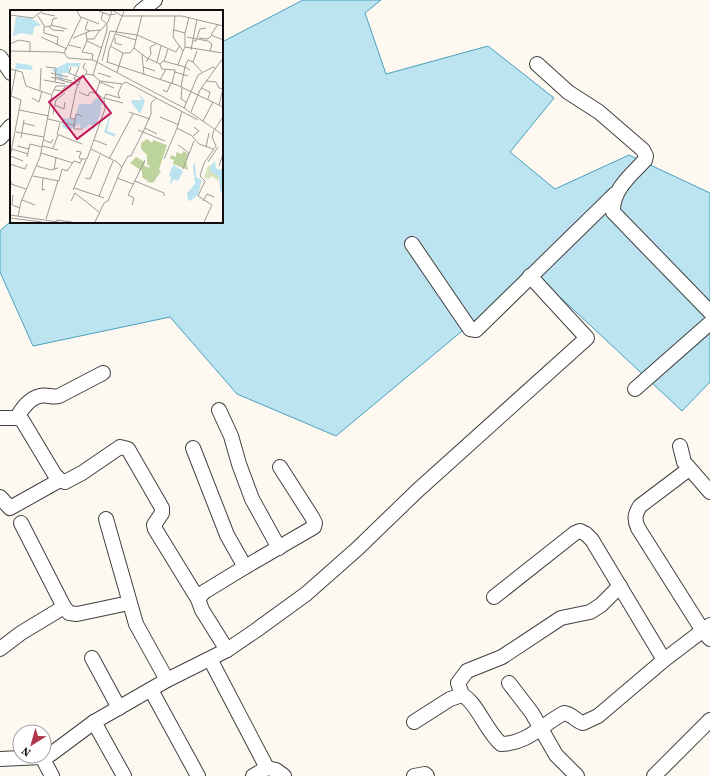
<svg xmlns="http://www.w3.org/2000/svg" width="710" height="776" font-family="'Source Serif 4',serif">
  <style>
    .water { fill: #bbe3f0; stroke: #4aa0bf }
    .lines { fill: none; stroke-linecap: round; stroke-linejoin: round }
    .minor-casing { stroke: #414141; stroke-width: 16 }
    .minor { stroke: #fff; stroke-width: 14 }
    .inset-road { fill: none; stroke: #9d9b96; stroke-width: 1 }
    .view { fill: #c2185b; fill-opacity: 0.15; stroke: #c2185b; stroke-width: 2 }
    .inset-edge { fill: none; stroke: #0e0e0e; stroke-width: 2 }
  </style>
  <rect width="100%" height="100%" fill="#fdf9f1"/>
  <!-- water -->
  <path class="water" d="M303,0h78l-16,13 21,61 102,-28 66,52 -44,54 45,37 74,-34 81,38v189l-28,29 -120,-112 -35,-22 -191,159 -99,-42 -67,-77 -137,29 -33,-74v-41l11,-10v1h211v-180z"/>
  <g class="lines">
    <defs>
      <g id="minor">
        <path d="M141,11l14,-11"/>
        <path d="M0,57l11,16"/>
        <path d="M537,64l31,28 31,20 44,38 3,6 -1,4c-14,15 -33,30 -32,52l97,100"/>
        <path d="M0,138l11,-12"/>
        <path d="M412,244l58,85 6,1 139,-136"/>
        <path d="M635,389l75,-66"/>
        <path d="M219,410l12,26 8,28 13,35 27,49"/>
        <path d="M0,418h17l5,2 33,55 5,5 5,2 17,-9 38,-26 8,2 34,59v5l-8,12 1,4 43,70"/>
        <path d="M17,418c4,-9 13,-20 23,-22 7,-2 12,2 19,0l44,-23"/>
        <path d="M680,446l4,16 26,30"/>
        <path d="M193,448l34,87 18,32"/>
        <path d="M689,469l-49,37c-5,8 -6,13 -2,22l65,103 7,8"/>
        <path d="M0,497l10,11 50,-28"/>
        <path d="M106,519l30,105 31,56"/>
        <path d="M21,523l43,84 5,6 8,1 52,-11"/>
        <path d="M494,597l81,-64 5,-2 6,3 6,6 72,120"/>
        <path d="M0,649l21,-16 43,-26"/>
        <path d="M227,650l-25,-40 -4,-11 6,-7 41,-25 69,-40 1,-4 -3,-6 -32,-50"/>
        <path d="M92,658l27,50"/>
        <path d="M210,659l57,109"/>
        <path d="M509,683l23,30 24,42 21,21"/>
        <path d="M151,690l47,86"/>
        <path d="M462,695l-4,-12 9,-12 35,-14 59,-39 29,-6 11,-7 19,-19"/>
        <path d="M94,722l30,54"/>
        <path d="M414,722l36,-23 12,-4c14,6 24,36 39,49 26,0 42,-20 63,-31 8,1 12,8 19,10l15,-7 66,-56 46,-35"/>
        <path d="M42,757l10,19"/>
        <path d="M0,759l42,-2 9,-3 43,-32 73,-42 60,-30 28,-19 51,-37 51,-45 60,-58 170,-153 -57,-62"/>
        <path d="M253,776l14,-8 9,2 8,6"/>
        <path d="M414,776l11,-2 2,2"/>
        <path d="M654,776l56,-56"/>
      </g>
    </defs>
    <!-- minor casing -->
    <use href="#minor" class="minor-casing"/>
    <!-- minor -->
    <use href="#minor" class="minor"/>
  </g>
  <!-- overview -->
  <g transform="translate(10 10)">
    <rect width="213" height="213" fill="#fdf9f1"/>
    <path d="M201,155v6l8,6 -1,4 -6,-5 -3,3 -5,-2 4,-11z" fill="#d7e5be"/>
    <path d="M137,129l5,4 1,-3 14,5 -8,24 2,2 -7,11 -4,1 -8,-6v-6l-12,-8 6,-6 9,5 -1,4 7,2 -4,-4v-9l-6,-6v-6zM173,141l6,3 -3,7 2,9 -15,-6 1,-4 -4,-1 1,-4 5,2v-5l6,2z" fill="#bed49f"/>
    <path d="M6,7l15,1 10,7 -7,2 -1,8 -12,-2 -8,3zM6,53l15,2 2,5 -16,-1 -2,-1zM57,53h14l-2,4 -10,-1v7h-7l2,10 -12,-13zM127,82l8,9 -5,13 -9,-12 1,-2h10zM86,88l6,3 -2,14 -7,16v-5l-4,-2 -3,4h-6v-4l-11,6 -7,-3 1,-9 12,1 4,-15h12zM102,98l-5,23 9,3 -2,3 -10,-5zM205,151l1,7 4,2 3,-3v27l-3,-4 -1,-13 -9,-6 1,-6zM185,153l1,14 6,3 -4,15 -8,6 -2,-1 -1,-7 8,-9 -2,-18zM163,155l10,6 -5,10 -4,-2 -4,6 1,-8 -2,-2z" fill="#bbe3f0"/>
    <path class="inset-road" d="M89,1l10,4 7,-1M104,1l8,5h60l41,10M31,3l14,3M0,5l23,3 9,-7M132,5l-8,33 13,10 13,6 2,5 13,1 -3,14M28,6l7,11 6,-1 2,-7 4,-1M165,6l-2,21 10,14 2,-4 38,6M71,7l18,7M78,11l-3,8 5,2M208,14l-7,11 12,5M41,15l16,4M34,17v6l14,4 -1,8M39,17l4,3 11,1M164,20l11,3v14M100,21l27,4M76,23l1,8 -5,11 11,2 -1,6M175,23l4,-16M106,24l20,6M127,25l39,17 4,-7M31,27l26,12M177,27l21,4M63,28l17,-7 11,-1 7,-8 4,-11M105,28v5l7,2M189,28l9,1 4,-4M77,29h7l6,-9M77,31l15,7M183,31h3l4,-12 6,-1M198,31l4,3 -2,7M0,34l9,-4 11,2v10M59,35l12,3M100,36l13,7 -6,19M181,40l6,-31M0,41l47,1 7,1 4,5 25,2 91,48 39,27M173,41l-5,14 7,2 3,-7 5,2M187,41l-4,11 9,10M54,43l17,-35 -4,-7M112,43h8l4,-5M132,45l2,20M92,51l8,-30M154,51l4,-12M97,52l70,23 46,22M136,52l5,-8 -1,-7 6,-3M147,52l4,-16M75,53l-2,5 4,3 -1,3M97,53l2,-13 15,-39M150,54l3,-3 15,4M36,57l10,1 -1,14M61,57l-2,6 12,5M69,57l-5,12 6,3M133,57l12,4M0,59l12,3 4,14 26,9 -12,62 -19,45 -3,14M165,62l13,4M41,63l17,4M88,63l13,4M41,67l20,6M46,67l16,4M34,70l21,4M150,70l6,-11M90,71l22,3 4,-2 72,38M196,71l10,1 3,6 4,1 -4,16M90,72l14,6M171,77l4,-20 5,3M172,77l-1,12 5,3M191,78l9,4 -2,7M30,80l1,-22M45,80l7,1 3,-4M153,80l4,2 4,-9M69,82l9,4 2,-4 6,1M42,84l4,-8h14l2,-4 6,3M22,88l7,4 3,-11M94,88l2,-4 14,4 -2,-4 4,-10M94,88l19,5M45,95l9,4 1,-7M174,98l14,-33 15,-8 2,1M9,100l30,6M172,101l-5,17 15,8 7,8 14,5M119,102l21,7M181,102l9,-22 23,-32M43,104l3,-14 9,-7M150,107l19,8M38,109l26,6v4h9M65,109l-5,-1 6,-28 5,-12 5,-4 7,1M193,111l10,-19M13,113l12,3M50,113l-3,11 25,10M64,116l2,-12 6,2M135,118l12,6M205,119l8,-12M128,120l27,11M6,122l28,5M183,126l6,-5 -5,-4M11,128l3,-18M34,130l7,3 2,-4M84,130l13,5M168,135l11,8M7,136l12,3M33,136l15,4M196,137l3,-14M43,138l5,-13M2,139l16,5M81,139l26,13 5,5 -14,34 -4,2 -9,19M66,141l5,1 -2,6 3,1M31,143l32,10M0,146l13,5M0,147l11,-57 -10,-4 5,-27M17,147l3,-13 12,3M99,149l24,-45M154,149l13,-31M198,152l10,-15M0,154l15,5 2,-5M27,156l14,4 7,-2M209,156l4,-12M112,157l6,-11h3l12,-24 8,-18v-11l5,-5M173,159l11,-28M44,160l2,-12M23,166l26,5 3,-12 5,2 7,-10 6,2 2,-4h5l18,-50 -1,-10 -8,-6 4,-12 -7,-6 14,-45v-6l-6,-5 2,-6M33,168l-1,12 3,-1M75,168l5,1 10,-24M107,168l16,6M1,171v3l15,5M125,171l29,12v3M64,178l30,10M63,180l13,-30M3,185l-1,10 8,3M89,186l14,-35M12,190l13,5M61,191l4,-8 24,19M193,191l4,-7 7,3M122,195l2,-7 -6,-3 17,-35M0,205l48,7M0,208l32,4M36,209l12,-38M46,210l16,2M194,212l8,-17 -14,-9 7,-15 -5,-5 4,-13 12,-17 -4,-9 2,-7"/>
    <path class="view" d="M73,66l28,37 -34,26 -28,-37z"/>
    <rect width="213" height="213" class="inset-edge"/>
  </g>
  <!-- north arrow -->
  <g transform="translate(32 744) rotate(217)"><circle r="19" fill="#ffffff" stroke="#9f9f9f"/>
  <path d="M0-3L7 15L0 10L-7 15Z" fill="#af354c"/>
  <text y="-6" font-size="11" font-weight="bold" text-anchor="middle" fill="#0e0e0e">N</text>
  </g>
</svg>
